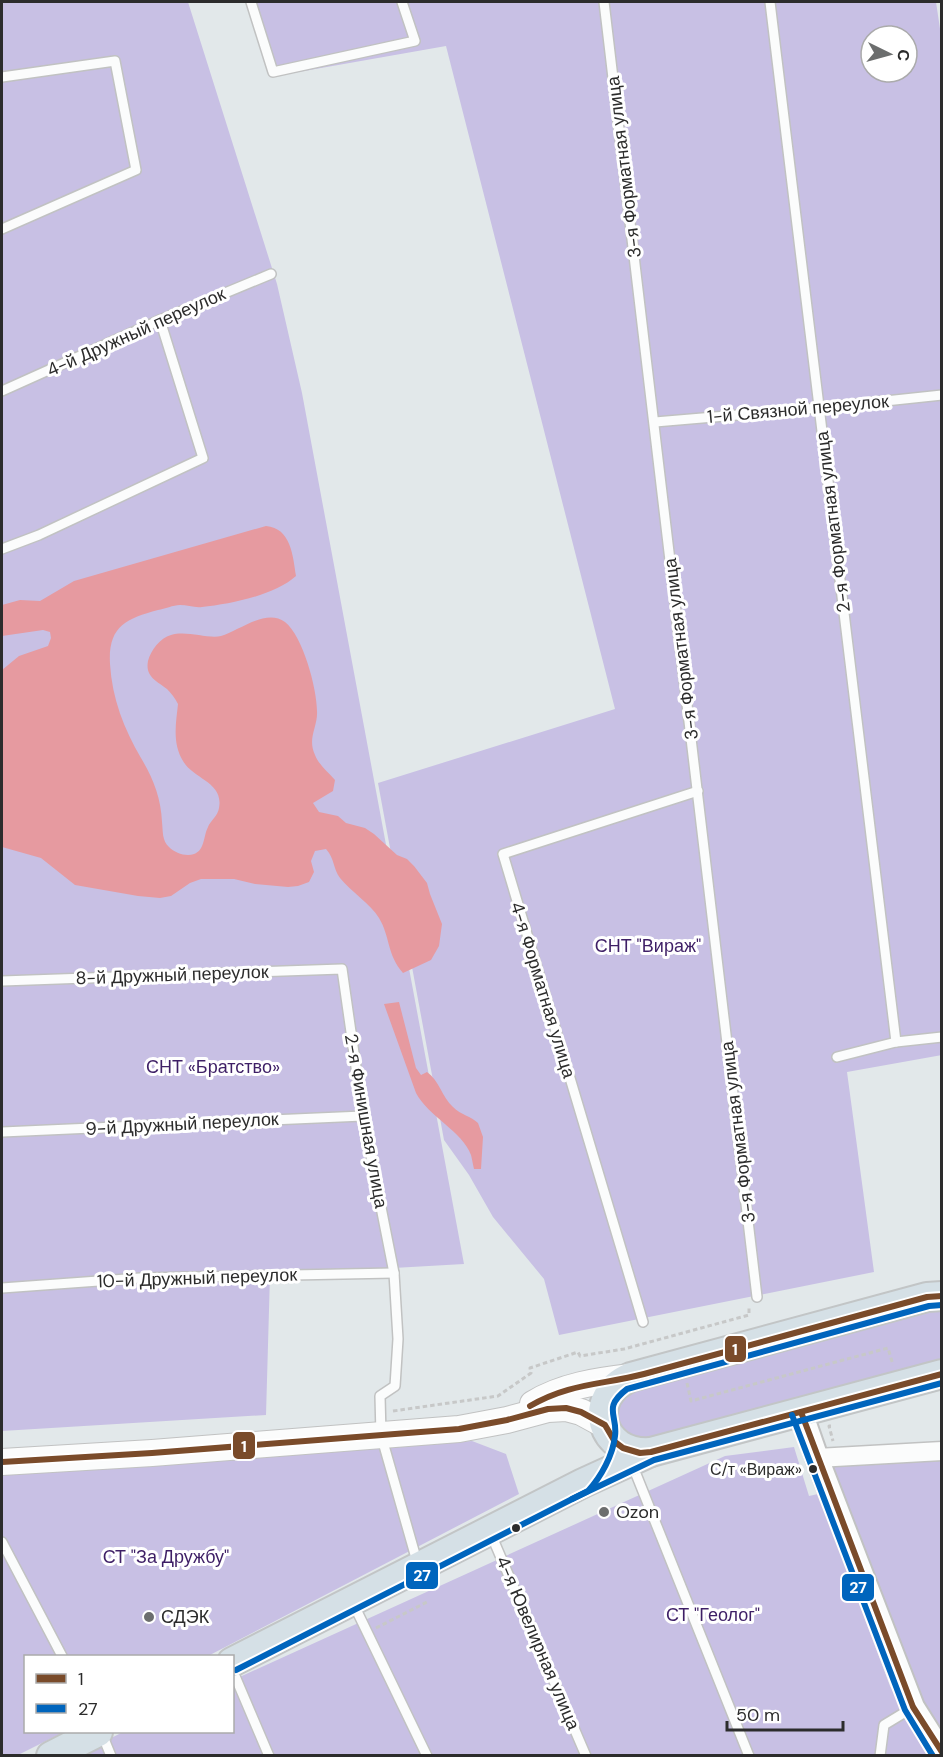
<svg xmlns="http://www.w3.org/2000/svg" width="943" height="1757" font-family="'DM Sans',sans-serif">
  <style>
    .green { fill: #c8c0e4; fill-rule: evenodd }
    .water { fill: #e69aa0 }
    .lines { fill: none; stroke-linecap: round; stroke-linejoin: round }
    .service-casing { stroke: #c1c2c2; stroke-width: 12 }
    .minor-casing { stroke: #c1c2c2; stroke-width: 21 }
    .tertiary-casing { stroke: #c1c2c2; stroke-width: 26 }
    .secondary-casing { stroke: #c1c2c2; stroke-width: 28 }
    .primary-casing { stroke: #c2c5c6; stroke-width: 32 }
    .path { stroke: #c7c8c8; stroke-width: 3; stroke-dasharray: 4.5 3; stroke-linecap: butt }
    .service { stroke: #fbfcfc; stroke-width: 9 }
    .minor { stroke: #fbfcfc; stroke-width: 18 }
    .tertiary { stroke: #fbfcfc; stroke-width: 22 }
    .secondary { stroke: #fbfcfc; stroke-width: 26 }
    .primary { stroke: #d5e0e6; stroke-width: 28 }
    .bus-1-casing { stroke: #fff; stroke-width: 10 }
    .bus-2-casing { stroke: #fff; stroke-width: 10 }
    .bus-1 { stroke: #7a4b2a; stroke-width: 6 }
    .bus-2 { stroke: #0065bd; stroke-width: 6 }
    .bus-dot { fill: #2c2c2c; stroke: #fff; stroke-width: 2 }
    .poi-dot { fill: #6c6e6e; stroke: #fff; stroke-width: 2 }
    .labels { text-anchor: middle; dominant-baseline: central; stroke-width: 6; stroke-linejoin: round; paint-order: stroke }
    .bus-label { font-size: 16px; fill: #2c2c2c; stroke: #fff; text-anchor: end }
    .street-label { font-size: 18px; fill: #2c2c2c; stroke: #fff }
    .park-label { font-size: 18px; fill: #3e1f66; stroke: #fff }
    .poi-label { font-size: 18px; fill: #2c2c2c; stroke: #fff; text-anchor: start }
    .line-badge { stroke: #fff; stroke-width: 2 }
    .badge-label { font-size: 16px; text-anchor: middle; font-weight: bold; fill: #fff }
  </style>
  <rect width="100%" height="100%" fill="#e2e8ea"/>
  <!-- green -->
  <g class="green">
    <path d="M2,2h186l89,282 25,109 162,871 -194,11 -4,140 -264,16z"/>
    <path d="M247,2h689l6,40v1013l-95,17 27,200 -315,63 -15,-56 -51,-62 -24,-42 -25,-35 -66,-357 237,-74 -169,-663 -176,31zM871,36h36v36h-36z"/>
    <path d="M941,1306v57l-294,80 -14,-1 -20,-24 11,-27z"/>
    <path d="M472,1441l34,13 13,40 -311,162h-182v76h38l-46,23 -16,1v-290z"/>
    <path d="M794,1447l15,49 9,-2 72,192 39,69 -853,1 47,-24h109l1,-52 492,-224z"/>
    <path d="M941,1447v291l-34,-54 -84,-230z"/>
  </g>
  <!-- water -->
  <g class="water">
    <path d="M266,526c25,2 27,30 30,50 -21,19 -65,28 -94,31 -7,1 -15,-2 -22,-2 -7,0 -15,4 -22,5 -33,9 -50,17 -48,54 2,34 14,65 31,94 12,20 20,40 21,64 1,9 0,19 7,25 6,6 17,10 25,7 11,-4 9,-17 14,-27 2,-6 10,-11 11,-19 5,-26 -26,-29 -36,-47 -11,-18 -7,-38 -5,-57 -3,-6 -7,-11 -11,-15 -10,-8 -22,-12 -19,-28 3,-11 12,-23 23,-26 15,-5 37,4 50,1 18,-5 45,-28 64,-14 18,14 32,67 32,89 1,16 -10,27 -2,44 4,10 13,17 20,25l-2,11 -20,12 6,9 19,4 8,7 19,5 9,6 23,21 10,4 7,7 13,17 3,11 12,30 -3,22 -8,14 -28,13c-16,-18 -13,-37 -24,-55 -9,-15 -28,-26 -39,-40 -7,-9 -5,-19 -14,-29l-11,2 -4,10 3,11 -5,10 -11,4 -10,1 -33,-3 -21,-5h-33l-11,4 -19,13 -11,2 -22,-2 -63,-11 -34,-27 -39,-11v-177l17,-14 29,-10 3,-8 -1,-6 -7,-2 -41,6v-31l18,-5 20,1 34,-20z"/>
    <path d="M399,1002l17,66 5,7 6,-3c12,8 15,25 26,35 8,8 18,9 25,16l5,14 -2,32h-7c-1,-4 -2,-10 -3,-14 -8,-23 -43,-39 -55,-62l-32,-89z"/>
  </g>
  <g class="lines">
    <defs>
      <g id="service">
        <path d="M251,2l22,70 142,-31 -13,-39"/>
        <path d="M604,2l153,1295"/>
        <path d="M770,2l126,1040"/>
        <path d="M2,77l113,-16 21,109 -134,59"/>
        <path d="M2,391l158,-71 111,-46"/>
        <path d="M655,422l164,-14 123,-13"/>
        <path d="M2,549l37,-14 164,-77 -43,-138"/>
        <path d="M2,981l340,-12 21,147 31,157 4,66 -3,47 -15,10 1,39 37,130"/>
        <path d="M837,1057l59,-15 46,-5"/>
        <path d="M2,1132l361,-16"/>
        <path d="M2,1288l138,-10 254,-5"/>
        <path d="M643,1322l-140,-468 195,-63"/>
        <path d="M632,1464l117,292"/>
        <path d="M490,1532l96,224"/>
        <path d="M2,1542l60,114"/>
        <path d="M353,1603l74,153"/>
        <path d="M232,1669l37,87"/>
        <path d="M102,1734l9,22"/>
        <path d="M880,1756l4,-31 28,-17"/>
      </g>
      <path id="minor" d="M817,1458l125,-7"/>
      <path id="tertiary" d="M801,1412l16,46 96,249 29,46"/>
      <g id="secondary">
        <path d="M533,1404c29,-18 64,-23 98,-27"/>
        <path d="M2,1462l150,-9 307,-24 48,-9 41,-11 18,-1 15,4 24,13"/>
      </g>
      <g id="primary">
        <path d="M942,1296l-15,1 -296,80c-47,20 -31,79 20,75l291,-78"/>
        <path d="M232,1662l351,-179 68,-31"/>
        <path d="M51,1756l47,-24"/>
      </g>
    </defs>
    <!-- service casing -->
    <use href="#service" class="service-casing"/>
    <!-- minor casing -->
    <use href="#minor" class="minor-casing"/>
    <!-- tertiary casing -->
    <use href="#tertiary" class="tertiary-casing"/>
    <!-- secondary casing -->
    <use href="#secondary" class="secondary-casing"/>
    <!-- primary casing -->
    <use href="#primary" class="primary-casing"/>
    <!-- path -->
    <g class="path">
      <path d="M687,1383l4,18 197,-53 5,17"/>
      <path d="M393,1411l105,-15 33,-23 -1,-5 48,-16 2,4 44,-7 125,-34v-7"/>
      <path d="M831,1426h-2l4,15"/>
      <path d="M376,1628l51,-26"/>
    </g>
    <!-- service -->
    <use href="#service" class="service"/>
    <!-- minor -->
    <use href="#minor" class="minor"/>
    <!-- tertiary -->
    <use href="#tertiary" class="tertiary"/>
    <!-- secondary -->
    <use href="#secondary" class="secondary"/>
    <!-- primary -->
    <use href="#primary" class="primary"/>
    <defs>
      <g id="bus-1">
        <path d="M530,1406c39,-23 72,-21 114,-32 94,-26 189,-51 283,-77l15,-1"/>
        <path d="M801,1412l112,295 29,45"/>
        <path d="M2,1462l150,-9 307,-24 48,-9 41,-11 18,-1 15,4 24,13 10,17 8,6 17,5 11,-1 291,-78"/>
      </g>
      <g id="bus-2">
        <path d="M792,1415l113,295 28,46"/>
        <path d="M572,1499l82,-39 288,-77"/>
        <path d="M236,1670l352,-179c13,-14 25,-36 27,-55 3,-21 -13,-28 12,-47l302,-83 13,-1"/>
      </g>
    </defs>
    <!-- bus-1 casing -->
    <use href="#bus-1" class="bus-1-casing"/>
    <!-- bus-2 casing -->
    <use href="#bus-2" class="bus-2-casing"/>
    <!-- bus-1 -->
    <use href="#bus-1" class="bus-1"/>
    <!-- bus-2 -->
    <use href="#bus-2" class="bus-2"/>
  </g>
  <!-- markers -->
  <g class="bus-dot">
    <circle cx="813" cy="1469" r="5"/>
    <circle cx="516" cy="1528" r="5"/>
  </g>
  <g class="poi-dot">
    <circle cx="604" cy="1512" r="6"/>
    <circle cx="149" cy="1617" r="6"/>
  </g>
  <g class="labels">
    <!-- bus labels -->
    <g class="bus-label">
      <text x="802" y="1469">С/т «Вираж»</text>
    </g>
    <!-- street labels -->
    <g class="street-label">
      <text transform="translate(624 167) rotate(-97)">3-я Форматная улица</text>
      <text transform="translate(136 332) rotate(-24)">4-й Дружный переулок</text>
      <text transform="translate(798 409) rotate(-5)">1-й Связной переулок</text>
      <text transform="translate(833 522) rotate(-97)">2-я Форматная улица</text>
      <text transform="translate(681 649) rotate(-97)">3-я Форматная улица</text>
      <text transform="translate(172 975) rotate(-2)">8-й Дружный переулок</text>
      <text transform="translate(543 990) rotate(73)">4-я Форматная улица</text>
      <text transform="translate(366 1121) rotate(80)">2-я Финишная улица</text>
      <text transform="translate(182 1124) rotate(-3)">9-й Дружный переулок</text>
      <text transform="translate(738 1132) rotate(-97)">3-я Форматная улица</text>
      <text transform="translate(197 1278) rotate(-2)">10-й Дружный переулок</text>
      <text transform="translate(538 1643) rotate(67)">4-я Ювелирная улица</text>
    </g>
    <!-- park labels -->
    <g class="park-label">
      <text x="648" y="946">СНТ "Вираж"</text>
      <text x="213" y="1067">СНТ «Братство»</text>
      <text x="166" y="1557">СТ "За Дружбу"</text>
      <text x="713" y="1615">СТ "Геолог"</text>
    </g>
    <!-- poi labels -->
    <g class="poi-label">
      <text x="616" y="1512">Ozon</text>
      <text x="161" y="1617">СДЭК</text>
    </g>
  </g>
  <g class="line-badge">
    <rect x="724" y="1335" width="23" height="28" rx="6" fill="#7a4b2a"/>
    <rect x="232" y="1431" width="24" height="29" rx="6" fill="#7a4b2a"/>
    <rect x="405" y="1561" width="34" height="29" rx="6" fill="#0065bd"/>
    <rect x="841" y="1573" width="34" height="29" rx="6" fill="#0065bd"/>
  </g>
  <g class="badge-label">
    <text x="735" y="1355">1</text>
    <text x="244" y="1452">1</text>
    <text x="422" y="1581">27</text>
    <text x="858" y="1593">27</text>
  </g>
  <!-- border -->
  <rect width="943" height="1757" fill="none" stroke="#2c2c2c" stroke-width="6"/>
  <!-- legend -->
  <rect x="24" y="1655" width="210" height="78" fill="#ffffff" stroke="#ababab" stroke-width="1.5"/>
  <rect x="36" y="1674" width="30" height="9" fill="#7a4b2a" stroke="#ababab" stroke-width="1.5"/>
  <text x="78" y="1685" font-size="18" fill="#2c2c2c">1</text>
  <rect x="36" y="1704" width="30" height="9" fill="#0065bd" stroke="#ababab" stroke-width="1.5"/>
  <text x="78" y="1715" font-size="18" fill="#2c2c2c">27</text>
  <!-- north arrow -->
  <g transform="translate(889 54) rotate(95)"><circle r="28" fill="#ffffff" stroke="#ababab" stroke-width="1.5"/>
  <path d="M0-4.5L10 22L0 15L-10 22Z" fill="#6c6e6e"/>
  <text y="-9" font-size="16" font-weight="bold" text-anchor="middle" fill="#2c2c2c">С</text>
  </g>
  <!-- scale -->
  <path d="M727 1721v9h116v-9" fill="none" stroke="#2c2c2c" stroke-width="3"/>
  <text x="736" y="1721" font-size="18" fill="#2c2c2c" stroke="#ffffff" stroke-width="4.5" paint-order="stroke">50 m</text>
</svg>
